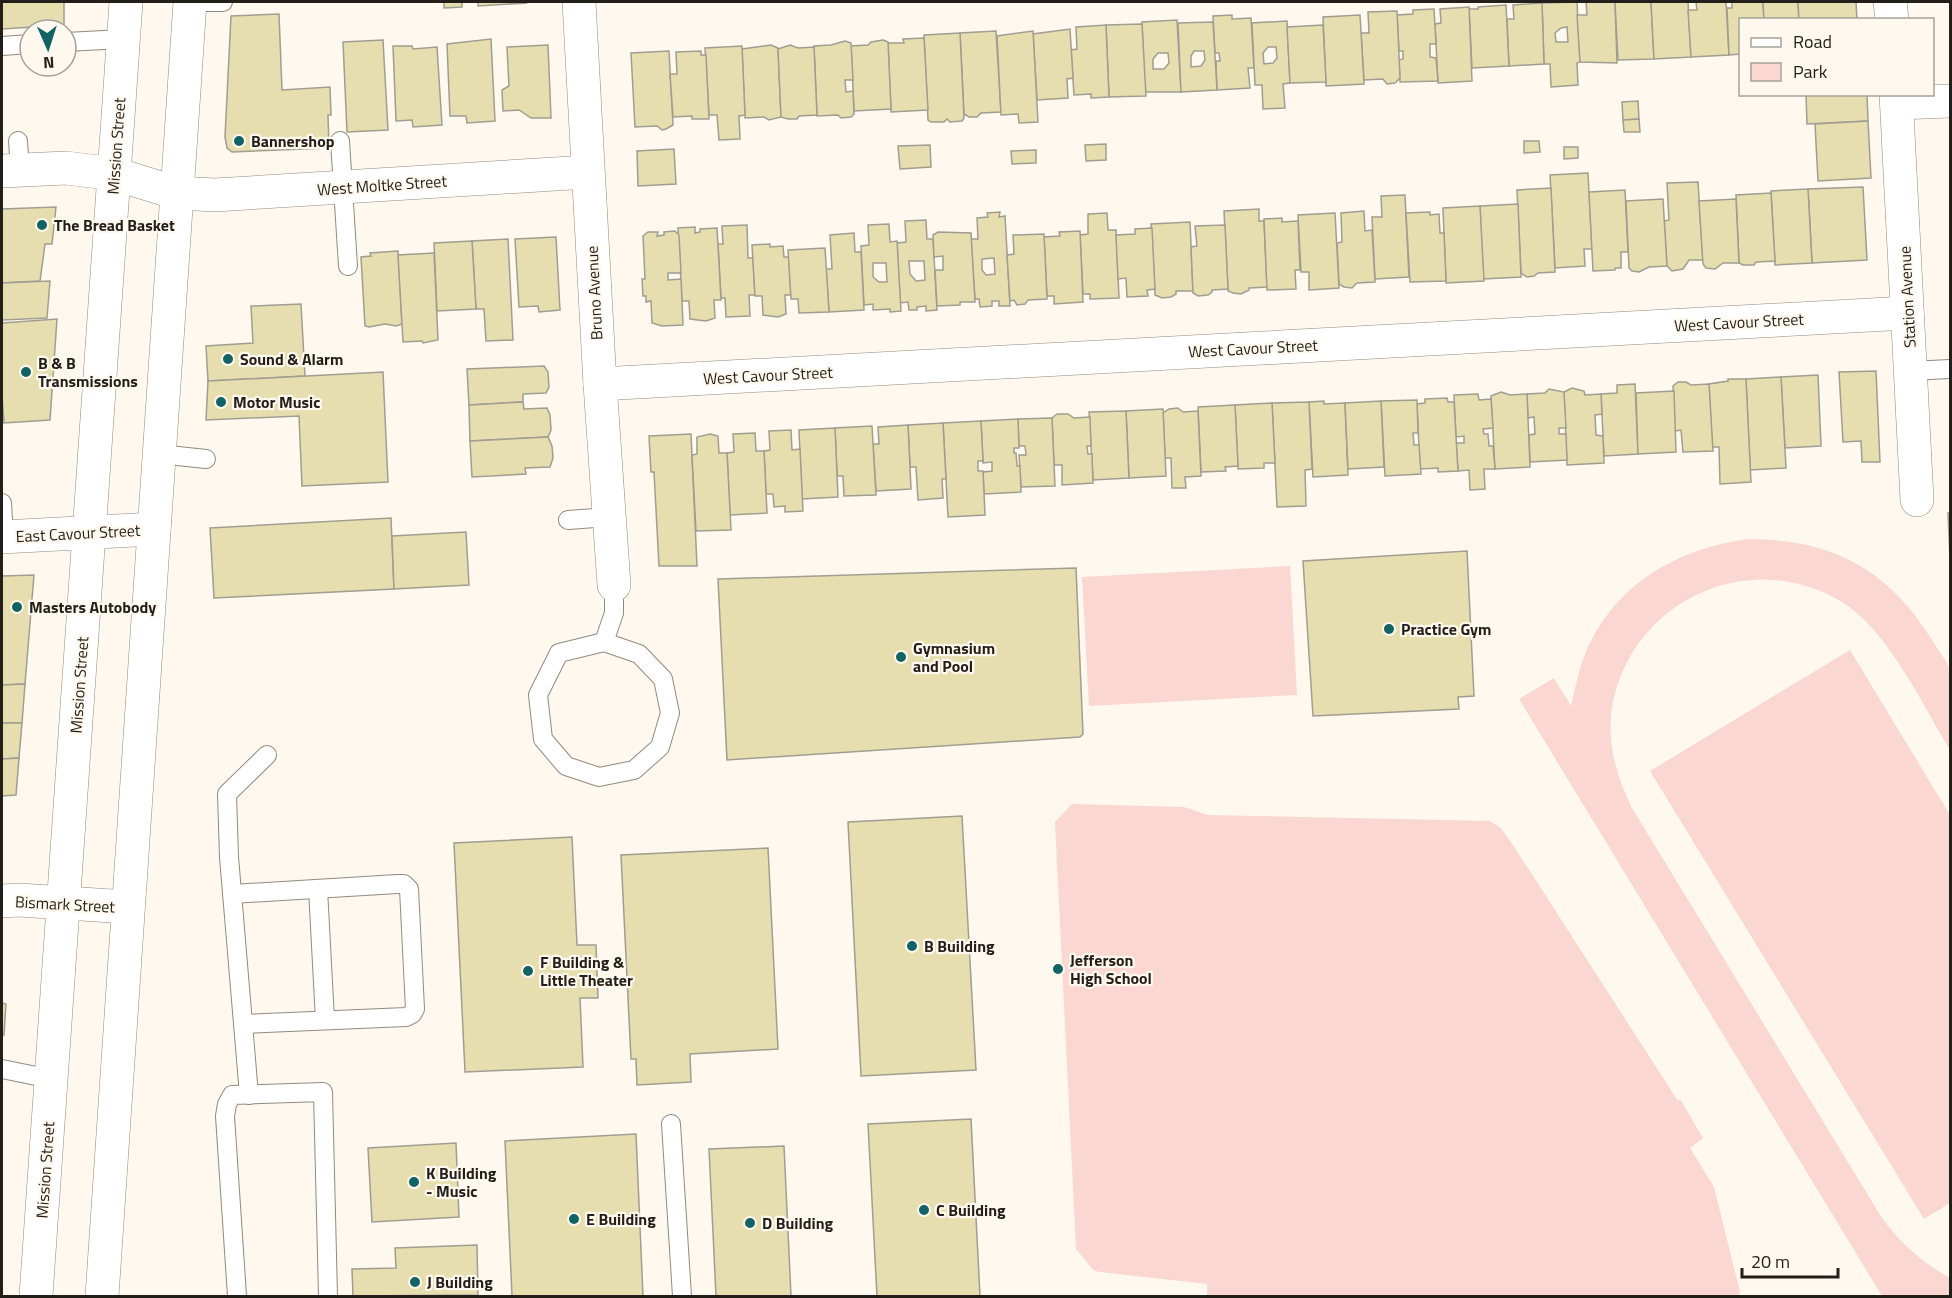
<svg xmlns="http://www.w3.org/2000/svg" width="1952" height="1298" font-family="'Titillium Web',sans-serif">
  <style>
    .green { fill: #fbd7d2 }
    .building { fill: #e6deaf; stroke: #a09e91; stroke-width: 1.5; fill-rule: evenodd }
    .lines { fill: none; stroke-linecap: round; stroke-linejoin: round }
    .lane-casing { stroke: #928a7f; stroke-width: 20 }
    .street-casing { stroke: #928a7f; stroke-width: 34 }
    .primary-casing { stroke: #928a7f; stroke-width: 34 }
    .lane { stroke: #fff; stroke-width: 18 }
    .street { stroke: #fff; stroke-width: 33 }
    .primary { stroke: #fff; stroke-width: 33 }
    .poi-dot { fill: #126363; stroke: #fff8ee; stroke-width: 2 }
    .labels { text-anchor: middle; dominant-baseline: central; stroke-width: 4.5; stroke-linejoin: round; paint-order: stroke }
    .poi-label { font-size: 16px; font-weight: bold; fill: #221f1b; stroke: #fff8ee; text-anchor: start }
    .street-label { font-size: 16px; fill: #221f1b; stroke: #fff8ee }
  </style>
  <rect width="100%" height="100%" fill="#fff8ee"/>
  <!-- green -->
  <g class="green">
    <path d="M1748,539c82,0 140,29 184,101 5,9 16,21 18,31 2,7 0,16 0,23 0,19 1,37 0,56 -28,-46 -63,-122 -110,-149 -95,-57 -217,5 -229,115 -3,33 7,63 21,92l250,410c19,26 40,44 68,60v18h-68l-363,-597 35,-21 17,28c4,-17 7,-33 13,-49 28,-71 91,-108 164,-118z"/>
    <path d="M1290,566l7,129 -208,11 -7,-129z"/>
    <path d="M1850,650l100,165v388l-26,16 -274,-448z"/>
    <path d="M1072,804l112,3 24,8 281,6 11,6 13,18 165,256 2,-2 23,39 -13,10 24,39 26,105 -2,4h-531v-12l-108,-12 -6,-2 -17,-21 -21,-427z"/>
  </g>
  <!-- building -->
  <g class="building">
    <path d="M2,2h62v23l-62,4z"/>
    <path d="M444,2h26h-8v5l-18,1z"/>
    <path d="M478,2h47l1,1 -48,3z"/>
    <path d="M1577,2l3,60 -3,1 1,22 -27,2 -1,-23h-6l-2,-61zM1567,27l1,15h-12l-1,-9 6,-5z"/>
    <path d="M1586,2h29l2,61 -37,-1 -3,-47h10z"/>
    <path d="M1615,2h36l3,57 -36,1z"/>
    <path d="M1651,2h37l3,55 -37,2z"/>
    <path d="M1696,2h30l3,53 -38,2 -3,-47h9z"/>
    <path d="M1732,2h31l1,18h-24v34l-11,1 -2,-47h5z"/>
    <path d="M1763,2h35l1,18h-35z"/>
    <path d="M1798,2h58l1,18h-58z"/>
    <path d="M1542,3l2,61 -35,2 -2,-47h7l-1,-14z"/>
    <path d="M1506,5l3,61 -37,2 -3,-59h9v-2z"/>
    <path d="M1469,7l3,74 -34,2 -3,-59 6,-1 -1,-14z"/>
    <path d="M1434,9l2,35h-6v13l6,1 2,23 -38,1 -1,-22 4,-1v-8h-4l-2,-36 16,-1v-4z"/>
    <path d="M1397,11l3,67 -5,5 -8,1 -4,-5 -19,1 -3,-47h8l-1,-21z"/>
    <path d="M279,14l3,76 48,-3 1,28h-3l1,33 -97,4 -5,-4 -2,-11 6,-121z"/>
    <path d="M1232,15v4l19,-1 3,50h-6l2,20 -33,2 -1,-29h4l-1,-8h-4l-2,-37z"/>
    <path d="M1360,15l4,69 -38,2 -3,-69z"/>
    <path d="M1177,20l4,72h-36l-3,-70zM1158,53h10l1,10 -5,6h-11v-10z"/>
    <path d="M1287,21l3,62 -7,1 2,24 -22,1 -1,-24h-7l-3,-62zM1268,47h8l1,11 -4,5 -9,1 -1,-11z"/>
    <path d="M1213,22l4,68 -36,2 -3,-69zM1194,51h10l1,9 -4,6 -10,1v-11z"/>
    <path d="M1142,24l4,72 -37,1 -3,-72z"/>
    <path d="M1106,25l3,72 -18,1v-4l-17,1 -3,-45 6,-1 -1,-22z"/>
    <path d="M1323,25l3,57 -36,1 -3,-56z"/>
    <path d="M1070,29l3,49 -6,1 1,19 -31,2 -4,-66z"/>
    <path d="M996,31l5,81 -20,1 -4,4h-8l-5,-3 -4,-81z"/>
    <path d="M1033,31l5,91 -19,1 -1,-9 -17,1 -4,-79z"/>
    <path d="M960,33l4,85 -2,3 -12,1 -3,-3 -3,3h-13l-3,-2 -4,-85z"/>
    <path d="M924,38l4,72 -37,2 -3,-69h16l-1,-4z"/>
    <path d="M491,39l4,82 -28,2 -1,-7h-16l-3,-72z"/>
    <path d="M383,40l5,90 -41,2 -4,-90z"/>
    <path d="M883,40l5,2 3,67 -37,2 -3,-65 17,-1 3,-3z"/>
    <path d="M845,41l6,2 2,37h-8l1,12 7,-1 1,23 -3,3 -10,1 -3,-3 -21,1 -3,-70 17,-1z"/>
    <path d="M548,45l3,73h-20l-12,-8 -16,1 -1,-21 7,-4 -2,-39z"/>
    <path d="M771,45l7,3 3,69 -12,3 -5,-3 -19,1 -3,-69z"/>
    <path d="M790,45l8,3 16,-1 3,68 -18,1 -2,3h-9l-7,-2 -3,-68z"/>
    <path d="M393,46h19l1,3 24,-2 5,78 -29,2 -1,-7 -16,1z"/>
    <path d="M742,46l3,69 -6,1 1,23 -21,1 -2,-25h-8l-4,-67z"/>
    <path d="M669,51l4,74 -7,4 -4,1 -5,-4 -22,1 -4,-74z"/>
    <path d="M701,51v4h5l3,64h-17v-3l-19,1 -3,-43h7l-1,-22z"/>
    <path d="M1806,94h61l1,27 -61,3z"/>
    <path d="M1638,101l1,18 -16,1 -1,-18z"/>
    <path d="M1639,119l1,13h-16l-1,-12z"/>
    <path d="M1868,121l3,57 -53,3 -3,-57z"/>
    <path d="M1524,141h15l1,11 -16,1z"/>
    <path d="M1106,144v16l-20,1 -1,-16z"/>
    <path d="M930,145l1,22 -31,2 -2,-23z"/>
    <path d="M1564,147h14v11l-14,1z"/>
    <path d="M674,149l2,35 -38,2 -1,-35z"/>
    <path d="M1036,150v13l-24,1 -1,-13z"/>
    <path d="M1588,173l4,76h-8l1,17 -30,2 -5,-93z"/>
    <path d="M1698,182l5,78h-14l-6,9 -11,2 -5,-5 -3,-45 5,-1 -2,-37z"/>
    <path d="M1863,187l4,73 -55,3 -4,-74z"/>
    <path d="M1551,188l4,84 -17,1 -4,3 -7,1 -6,-4 -4,-83z"/>
    <path d="M1808,189l4,74 -37,2 -4,-74z"/>
    <path d="M1625,190l3,62h-7v16h-6v2l-22,1 -4,-79z"/>
    <path d="M1771,193l4,68 -19,1 -2,3h-11l-4,-2 -3,-68z"/>
    <path d="M1405,195l4,82 -34,2 -3,-62h10l-1,-21z"/>
    <path d="M1663,199l4,67 -18,1 -10,5 -7,-1 -3,-3 -3,-67z"/>
    <path d="M1736,199l3,64h-16l-8,6 -9,-1 -3,-4 -4,-63z"/>
    <path d="M1518,204l3,73 -38,2 -3,-73z"/>
    <path d="M1480,206l4,75 -38,2 -3,-75z"/>
    <path d="M56,207l-4,37h-7l-5,37 -38,2v-74z"/>
    <path d="M1259,209v12h5l3,66 -18,1v2l-8,4 -8,-1 -5,-2 -4,-80z"/>
    <path d="M1364,211l1,20 7,-1 3,52 -18,1 -5,5 -8,-1 -5,-3 -2,-41 5,-1 -1,-29z"/>
    <path d="M1000,212l-1,5 6,-1 5,90h-11v-5h-7v5l-12,1 -1,-8h-4l-4,-60h7l-1,-21 11,-1 -1,-4zM994,258l1,16 -9,1 -4,-5v-11z"/>
    <path d="M1430,212v3l9,-1 1,19h4l2,48 -36,1 -4,-69z"/>
    <path d="M1107,213l1,17h8l3,68 -29,1v-5h-7l-3,-59 8,-1v-20z"/>
    <path d="M1335,213l4,75 -30,2v-18h-8l-3,-57z"/>
    <path d="M1282,218v4l16,-1 2,49h-5l1,19 -29,1 -3,-71z"/>
    <path d="M926,220l1,19h6l4,71 -11,1v-5l-9,1v3h-8l-1,-8 -8,1 -3,-60 9,-1 -1,-21zM909,261h15l1,19 -9,1 -6,-7z"/>
    <path d="M1190,222l3,69h-17v3l-5,3 -9,1 -7,-3 -4,-71z"/>
    <path d="M889,224l1,18 7,-1 4,70 -11,1v-3l-17,1v-6l-9,1 -3,-59 8,-1 -1,-20zM873,263h13l1,19h-8l-6,-5z"/>
    <path d="M747,225l1,33h5l2,37h-6l1,21 -24,1 -1,-19h-4l-3,-54h5l-1,-18z"/>
    <path d="M1225,225l3,64 -16,1v2l-4,3 -10,1 -5,-3 -2,-46 6,-1 -2,-20z"/>
    <path d="M695,227v6l5,-1v-3l17,-1 4,72h-7l1,18 -9,3 -16,-2 -1,-18h-7l-4,-73z"/>
    <path d="M1152,228l3,61 -8,1 1,6 -21,1 -1,-19 -8,1 -2,-44 19,-1v-5z"/>
    <path d="M675,231l4,4 2,38h-13v7l13,-1 2,46 -21,1 -10,-3 -1,-22 -5,1v-6h-3l-1,-17h3l-2,-43 5,-4h10l-1,4 7,-1v-3z"/>
    <path d="M1080,231l3,71 -29,2v-8h-7l-3,-59 16,-1 -1,-4z"/>
    <path d="M938,232l33,1 4,69h-15v3l-23,1 -2,-36h8v-14l-9,1 -1,-22z"/>
    <path d="M854,233l1,19h6l3,58 -35,2 -3,-43h6l-2,-34z"/>
    <path d="M1044,234l3,65 -19,1 -3,4 -8,1 -3,-5 -4,1 -3,-46 7,-1 -1,-19z"/>
    <path d="M556,237l4,73 -21,2 -1,-6 -19,1 -4,-68z"/>
    <path d="M508,239l5,101 -27,1 -2,-32h-8l-4,-68z"/>
    <path d="M472,241l4,68 -39,2 -3,-68z"/>
    <path d="M770,244v3l13,-1 1,11h5l2,38h-6l1,19 -8,3 -15,-2 -1,-19h-7l-3,-51z"/>
    <path d="M825,248l4,64 -30,1 -1,-14h-7l-3,-49z"/>
    <path d="M398,251l4,73 -6,2 -11,-2 -16,3 -4,-1 -4,-69 10,-1 -1,-3z"/>
    <path d="M434,253l4,87 -15,3 -1,-2 -19,1 -5,-87z"/>
    <path d="M50,281l-3,37 -45,2v-37z"/>
    <path d="M301,304l4,72 -97,5 -2,-35 47,-3 -2,-37z"/>
    <path d="M57,319l-7,101 -46,3 -2,-27v-73z"/>
    <path d="M544,366l4,6 1,15 -3,6 -23,1v8l-54,3 -2,-36z"/>
    <path d="M1876,371l4,91h-18l-1,-21 -18,1 -4,-70z"/>
    <path d="M383,372l5,110 -86,4 -3,-70 -93,4 2,-39z"/>
    <path d="M1818,375l3,71 -36,2 -4,-71z"/>
    <path d="M1781,377l5,91 -36,2 -4,-91z"/>
    <path d="M1728,379h18l5,103 -31,2 -1,-37h-7l-3,-63 19,-3z"/>
    <path d="M1678,382h8l5,3 18,-1 4,67 -30,1 -2,-22 -6,1 -2,-45z"/>
    <path d="M1635,384l3,70 -34,2 -3,-62 16,-1v-8z"/>
    <path d="M1572,388l12,3 1,4 16,-1 1,20 -7,1 1,20 7,1 1,27 -37,2 -3,-73z"/>
    <path d="M1549,389l15,3 2,36h-7v6h7l1,26 -37,2 -1,-27 6,-1 -1,-17 -6,1 -1,-24 18,-1z"/>
    <path d="M1674,391l2,61 -38,2 -2,-61z"/>
    <path d="M1501,392l9,3 17,-1 3,73 -35,2 -4,-73z"/>
    <path d="M1478,394l1,6 12,-1 2,29 -10,1 1,5h4l1,12h4l2,23h-11l1,20 -15,1 -1,-20 -11,1 -2,-28h8v-7l-8,1 -2,-42z"/>
    <path d="M1447,398l1,4h6l4,69 -20,1v-4l-18,1 -3,-65 8,-1v-4z"/>
    <path d="M1417,400l1,33h-5l1,12h5l2,29 -36,2 -4,-75z"/>
    <path d="M1324,401v3l21,-1 3,72 -35,2 -4,-75z"/>
    <path d="M1381,401l3,66 -36,2 -3,-66z"/>
    <path d="M523,402l1,7 23,-1 3,7 1,15 -3,7 -78,4 -1,-36z"/>
    <path d="M1309,402l3,67 -7,1 1,36 -29,1 -5,-104z"/>
    <path d="M1272,403l3,60h-11v5l-26,1 -3,-64z"/>
    <path d="M1235,405l3,61 -13,1 1,4 -25,1 -3,-65z"/>
    <path d="M1178,408l5,4 15,-1 3,65 -16,1 1,11h-14l-1,-30h-6l-2,-45 6,-4z"/>
    <path d="M1163,409l3,67 -37,2 -3,-67z"/>
    <path d="M1126,411l3,67 -36,2 -4,-68z"/>
    <path d="M1057,414h11l6,4 16,-1 1,29h-4l1,8h4l1,29 -31,2v-20h-8l-2,-47z"/>
    <path d="M1052,418l3,68 -34,1 -2,-32h7l-1,-9h-6l-1,-27z"/>
    <path d="M1018,419l1,29h-5v5h2l1,13h3l1,26 -37,2 -1,-22 9,-1v-9l-9,1 -2,-42z"/>
    <path d="M981,421l2,40h-5v10h5l2,44 -37,2 -5,-94z"/>
    <path d="M943,423l3,56h-4l1,19 -25,2 -2,-33h-6l-2,-42z"/>
    <path d="M908,425l3,64 -35,2 -3,-47h6l-1,-17z"/>
    <path d="M872,426l4,69 -32,1 -1,-20h-6l-2,-48z"/>
    <path d="M835,428l3,69 -36,2 -3,-69z"/>
    <path d="M791,430l1,20 8,-1 3,62 -18,1v-6l-11,1 -1,-13h-7l-2,-43 6,-1 -1,-19z"/>
    <path d="M755,433l1,18h8l3,62 -37,2 -3,-62 7,-1 -1,-18z"/>
    <path d="M691,434l6,132h-38l-5,-94h-3l-2,-36z"/>
    <path d="M710,434l8,2 1,17h8l4,77 -35,1 -4,-76 5,-1v-17z"/>
    <path d="M548,437l4,9 1,12 -3,9 -25,1 1,6 -54,3 -2,-36z"/>
    <path d="M1948,513h2v44z"/>
    <path d="M391,518l3,71 -180,9 -4,-70z"/>
    <path d="M466,532l3,53 -75,4 -2,-53z"/>
    <path d="M1467,551l7,145 -16,1 1,12 -146,7 -10,-155z"/>
    <path d="M1076,568l7,166 -3,3 -353,23 -9,-181z"/>
    <path d="M34,575l-9,109 -23,1v-109z"/>
    <path d="M25,684l-3,39h-20v-38z"/>
    <path d="M2,723h20l-3,35 -17,1z"/>
    <path d="M19,758l-3,37 -14,1v-37z"/>
    <path d="M962,816l14,254 -115,6 -13,-254z"/>
    <path d="M572,837l5,108h19l2,53h-18l3,69 -118,5 -11,-229z"/>
    <path d="M768,848l10,201 -88,5 1,28 -54,3 -1,-26h-5l-10,-204z"/>
    <path d="M2,1003l4,1 -2,31h-2z"/>
    <path d="M971,1119l9,177h-103l-9,-172z"/>
    <path d="M636,1134l7,162h-131l-7,-155z"/>
    <path d="M456,1143l3,74 -87,5 -4,-74z"/>
    <path d="M784,1146l7,150h-75l-7,-147z"/>
    <path d="M477,1245l1,50 -125,1 -1,-27 44,-1 -1,-20z"/>
  </g>
  <g class="lines">
    <defs>
      <g id="lane">
        <path d="M190,2h33"/>
        <path d="M66,42l57,-3"/>
        <path d="M2,46l28,-2"/>
        <path d="M18,141l2,29"/>
        <path d="M340,141l8,125"/>
        <path d="M1910,371l40,-2"/>
        <path d="M159,454l47,5"/>
        <path d="M2,503l2,34"/>
        <path d="M568,520l41,-3"/>
        <path d="M604,642l35,12 24,25 7,34 -10,34 -26,23 -35,7 -33,-11 -23,-27 -5,-44 21,-42z"/>
        <path d="M604,642l10,-29v-28"/>
        <path d="M318,889l7,131"/>
        <path d="M232,894l165,-10h7l5,5 6,120 -3,5 -6,3 -163,7"/>
        <path d="M2,1069l49,10"/>
        <path d="M249,1095l-20,-238 -2,-63 40,-39"/>
        <path d="M671,1124l11,172"/>
        <path d="M237,1296l-12,-180 2,-12 5,-9 91,-3 5,204"/>
      </g>
      <g id="street">
        <path d="M579,2l21,382 14,201"/>
        <path d="M1890,2l2,18"/>
        <path d="M1896,94l21,406"/>
        <path d="M1897,103l53,-2"/>
        <path d="M2,171l64,-3 49,6 62,19 38,2 372,-23"/>
        <path d="M600,384l1307,-71"/>
        <path d="M2,537l152,-8"/>
        <path d="M2,901l17,-1 109,7"/>
      </g>
      <g id="primary">
        <path d="M36,1296l90,-1294"/>
        <path d="M102,1296l88,-1294"/>
      </g>
    </defs>
    <!-- lane casing -->
    <use href="#lane" class="lane-casing"/>
    <!-- street casing -->
    <use href="#street" class="street-casing"/>
    <!-- primary casing -->
    <use href="#primary" class="primary-casing"/>
    <!-- lane -->
    <use href="#lane" class="lane"/>
    <!-- street -->
    <use href="#street" class="street"/>
    <!-- primary -->
    <use href="#primary" class="primary"/>
  </g>
  <!-- markers -->
  <g class="poi-dot">
    <circle cx="239" cy="141" r="6"/>
    <circle cx="42" cy="225" r="6"/>
    <circle cx="228" cy="359" r="6"/>
    <circle cx="26" cy="372" r="6"/>
    <circle cx="221" cy="402" r="6"/>
    <circle cx="17" cy="607" r="6"/>
    <circle cx="1389" cy="629" r="6"/>
    <circle cx="901" cy="657" r="6"/>
    <circle cx="912" cy="946" r="6"/>
    <circle cx="1058" cy="969" r="6"/>
    <circle cx="528" cy="971" r="6"/>
    <circle cx="414" cy="1182" r="6"/>
    <circle cx="924" cy="1210" r="6"/>
    <circle cx="574" cy="1219" r="6"/>
    <circle cx="750" cy="1223" r="6"/>
    <circle cx="415" cy="1282" r="6"/>
  </g>
  <g class="labels">
    <!-- poi labels -->
    <g class="poi-label">
      <text x="251" y="141">Bannershop</text>
      <text x="54" y="225">The Bread Basket</text>
      <text x="240" y="359">Sound &amp; Alarm</text>
      <text x="38" y="363">B &amp; B<tspan x="38" dy="18">Transmissions</tspan></text>
      <text x="233" y="402">Motor Music</text>
      <text x="29" y="607">Masters Autobody</text>
      <text x="1401" y="629">Practice Gym</text>
      <text x="913" y="648">Gymnasium<tspan x="913" dy="18">and Pool</tspan></text>
      <text x="924" y="946">B Building</text>
      <text x="1070" y="960">Jefferson<tspan x="1070" dy="18">High School</tspan></text>
      <text x="540" y="962">F Building &amp;<tspan x="540" dy="18">Little Theater</tspan></text>
      <text x="426" y="1173">K Building<tspan x="426" dy="18">- Music</tspan></text>
      <text x="936" y="1210">C Building</text>
      <text x="586" y="1219">E Building</text>
      <text x="762" y="1223">D Building</text>
      <text x="427" y="1282">J Building</text>
    </g>
    <!-- street labels -->
    <g class="street-label">
      <text transform="translate(116 146) rotate(-86)">Mission Street</text>
      <text transform="translate(382 185) rotate(-4)">West Moltke Street</text>
      <text transform="translate(594 293) rotate(-93)">Bruno Avenue</text>
      <text transform="translate(1907 297) rotate(-93)">Station Avenue</text>
      <text transform="translate(1739 322) rotate(-3)">West Cavour Street</text>
      <text transform="translate(1253 348) rotate(-3)">West Cavour Street</text>
      <text transform="translate(768 375) rotate(-3)">West Cavour Street</text>
      <text transform="translate(78 533) rotate(-3)">East Cavour Street</text>
      <text transform="translate(79 685) rotate(-86)">Mission Street</text>
      <text transform="translate(65 904) rotate(3)">Bismark Street</text>
      <text transform="translate(45 1170) rotate(-86)">Mission Street</text>
    </g>
  </g>
  <!-- border -->
  <rect width="1952" height="1298" fill="none" stroke="#221f1b" stroke-width="6"/>
  <!-- legend -->
  <rect x="1739" y="18" width="195" height="78" fill="#fff8ee" stroke="#a7a19a" stroke-width="1.5"/>
  <rect x="1751" y="38" width="30" height="9" fill="#ffffff" stroke="#a7a19a" stroke-width="1.5"/>
  <text x="1793" y="48" font-size="18" fill="#221f1b">Road</text>
  <rect x="1751" y="63" width="30" height="18" fill="#fbd7d2" stroke="#a7a19a" stroke-width="1.5"/>
  <text x="1793" y="78" font-size="18" fill="#221f1b">Park</text>
  <!-- north arrow -->
  <g transform="translate(48 48) rotate(177)"><circle r="28" fill="#fff8ee" stroke="#a7a19a" stroke-width="1.5"/>
  <path d="M0-4.5L10 22L0 15L-10 22Z" fill="#126363"/>
  <text y="-9" font-size="16" font-weight="bold" text-anchor="middle" fill="#221f1b">N</text>
  </g>
  <!-- scale -->
  <path d="M1742 1268v9h96v-9" fill="none" stroke="#221f1b" stroke-width="3"/>
  <text x="1751" y="1268" font-size="18" fill="#221f1b" stroke="#fff8ee" stroke-width="4.5" paint-order="stroke">20 m</text>
</svg>
